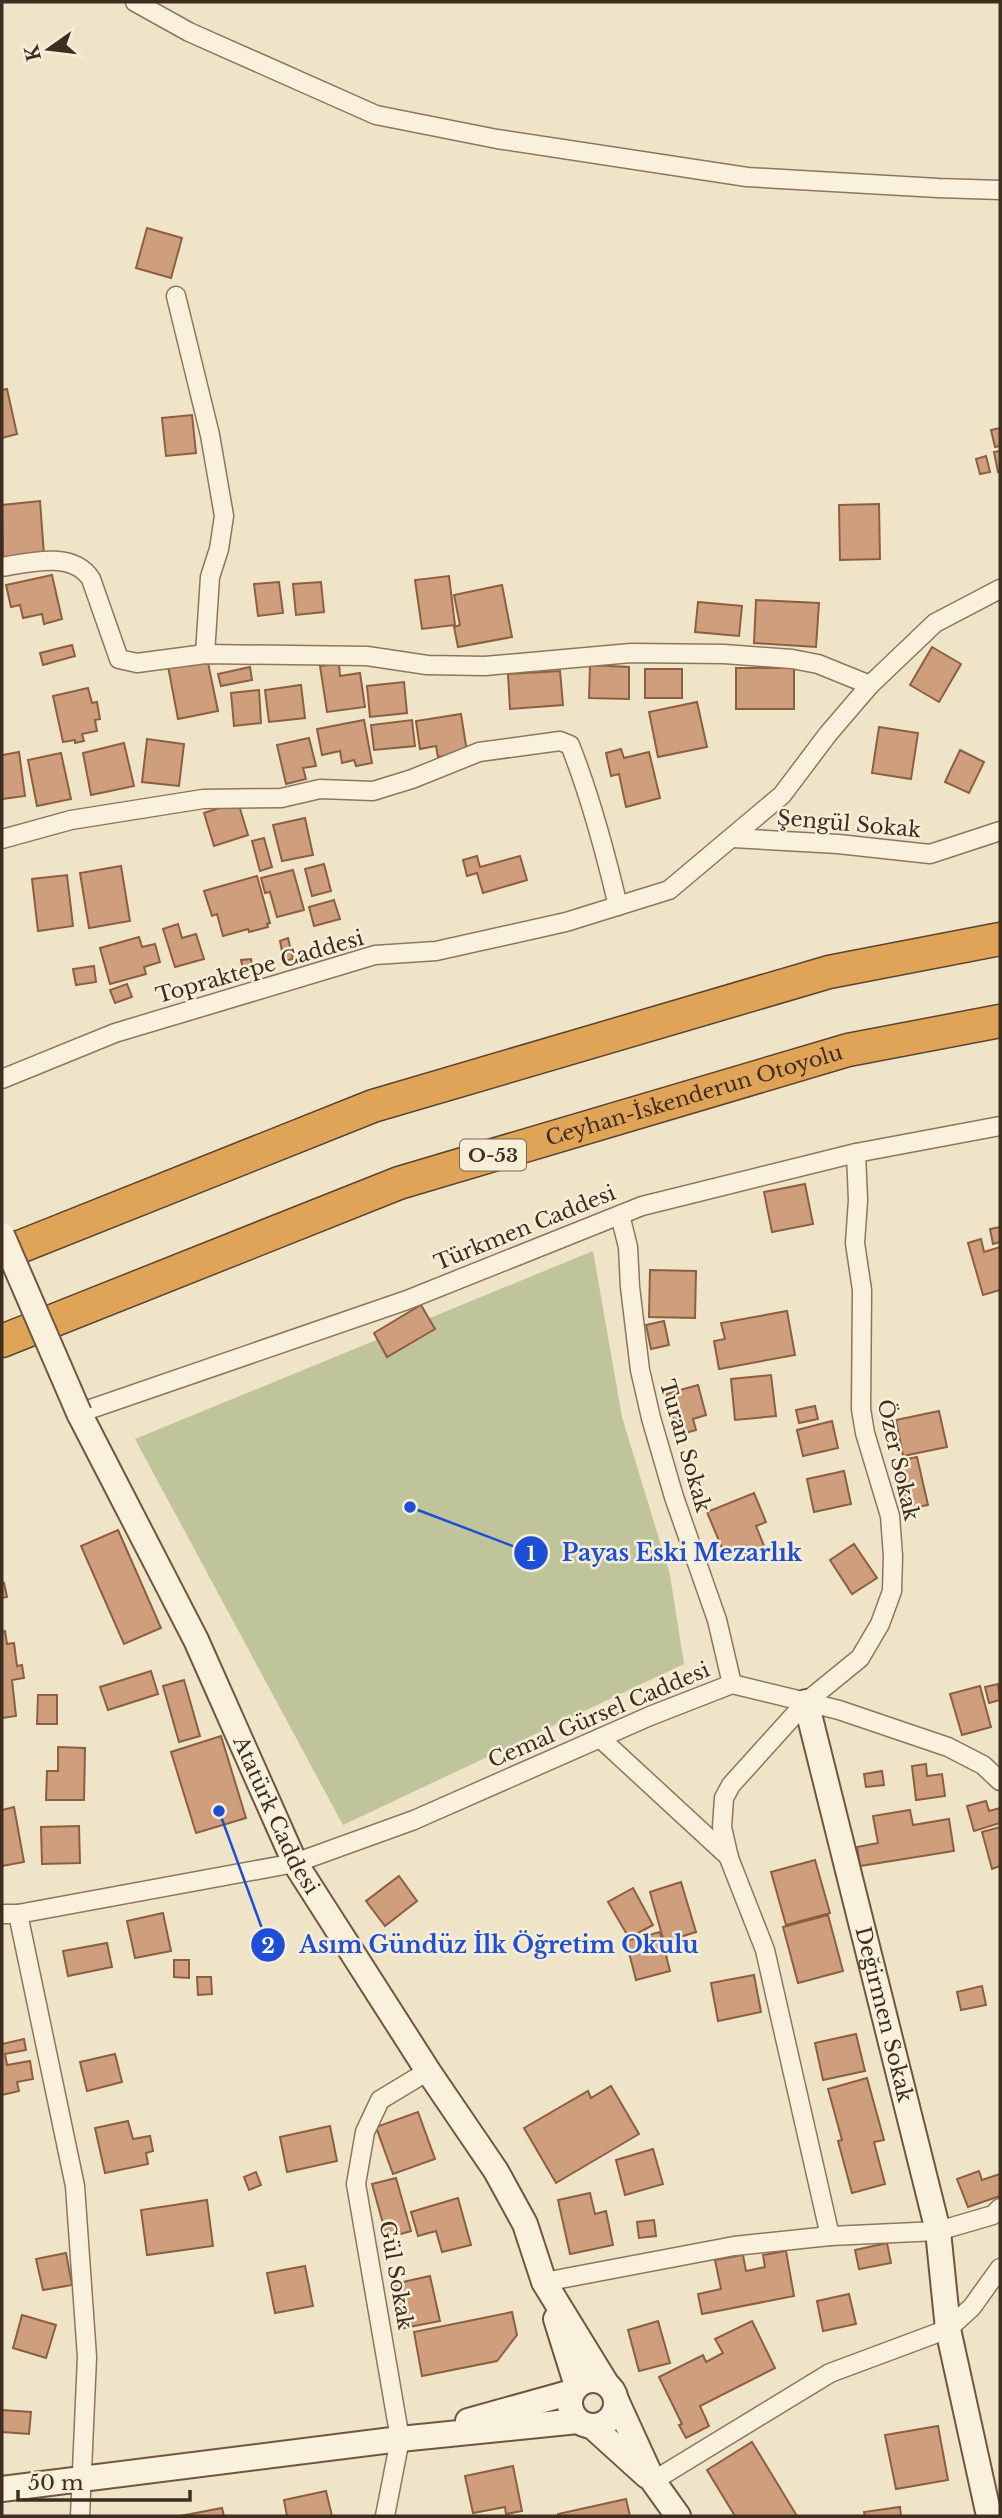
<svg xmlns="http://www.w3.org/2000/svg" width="1002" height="2518" font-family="'Libre Baskerville',serif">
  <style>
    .cemetery { fill: #bfc49a }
    .building { fill: #cf9f7d; stroke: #8d5f41; stroke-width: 2 }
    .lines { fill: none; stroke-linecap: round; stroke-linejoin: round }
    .street-casing { stroke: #8d765c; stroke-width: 21 }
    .secondary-casing { stroke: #6f573f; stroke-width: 28 }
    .highway-casing { stroke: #5b4430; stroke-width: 35 }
    .street { stroke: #faf1dc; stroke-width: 18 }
    .secondary { stroke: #faf1dc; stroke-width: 24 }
    .highway { stroke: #e0a458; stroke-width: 32 }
    .secondary-bridge-casing { stroke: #6f573f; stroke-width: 28; stroke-linecap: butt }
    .secondary-bridge { stroke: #faf1dc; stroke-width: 24 }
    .labels { text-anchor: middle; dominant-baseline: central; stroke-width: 5; stroke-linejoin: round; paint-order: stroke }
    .shield { fill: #f7eed8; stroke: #756857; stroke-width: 2 }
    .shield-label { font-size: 19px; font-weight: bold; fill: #3d2e20 }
    .street-label { font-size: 21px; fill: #3d2e20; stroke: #f7eed8 }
    .leader { fill: none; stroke: #1d4ed8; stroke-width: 2.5 }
    .callout-dot { fill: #1d4ed8; stroke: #f7eed8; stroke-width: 2.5 }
    .mark-label { font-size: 21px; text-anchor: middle; font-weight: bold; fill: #fff }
    .callout-label { font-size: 23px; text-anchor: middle; font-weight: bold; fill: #1d4ed8; stroke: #f7eed8; stroke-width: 5; stroke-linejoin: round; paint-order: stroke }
  </style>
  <rect width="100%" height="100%" fill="#f0e4c8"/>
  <!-- cemetery -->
  <path class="cemetery" d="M593,1251l29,166 48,158 14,89 -341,161 -208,-386z"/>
  <!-- building -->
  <g class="building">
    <path d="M147,228l35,10 -11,40 -35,-10z"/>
    <path d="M7,389l10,45 -15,4v-48z"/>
    <path d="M192,415l4,38 -30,3 -4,-38z"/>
    <path d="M1000,428v18l-5,1 -4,-17z"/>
    <path d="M1000,451v20l-2,1 -4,-20z"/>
    <path d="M986,456l4,16 -10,2 -4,-15z"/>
    <path d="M40,501l4,54 -41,3 -1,-53z"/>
    <path d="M879,504l1,55 -40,1 -1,-55z"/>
    <path d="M52,575l10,44 -18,5 -2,-10 -19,4 -3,-13 -9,2 -5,-22z"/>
    <path d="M449,576l6,49 -33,4 -7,-49z"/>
    <path d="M279,582l4,31 -25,3 -4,-32z"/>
    <path d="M321,582l3,30 -28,3 -3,-31z"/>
    <path d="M502,585l10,52 -54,10 -4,-20 6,-2 -6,-30z"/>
    <path d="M756,600l63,3 -3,44 -62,-4z"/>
    <path d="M698,602l44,4 -3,30 -44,-4z"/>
    <path d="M72,645l3,11 -32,9 -3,-12z"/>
    <path d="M932,647l29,17 -22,38 -29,-17z"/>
    <path d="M207,658l11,53 -40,8 -10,-53z"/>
    <path d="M339,664l1,12 20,-3 5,34 -38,5 -7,-46z"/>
    <path d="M590,665l39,2v32l-40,-1z"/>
    <path d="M250,667l2,13 -31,6 -3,-12z"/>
    <rect x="736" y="668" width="58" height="41"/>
    <rect x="645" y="669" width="37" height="29"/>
    <path d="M560,671l3,34 -53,4 -2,-35z"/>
    <path d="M404,682l3,31 -37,4 -3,-31z"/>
    <path d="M301,685l4,33 -36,4 -4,-32z"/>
    <path d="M88,688l4,15 5,-1 3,17 -5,1 2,11 -15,3 2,7 -9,2v-3l-12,2 -10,-46z"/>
    <path d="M259,690l2,33 -27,3 -3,-33z"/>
    <path d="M697,702l10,45 -49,10 -9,-45z"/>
    <path d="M461,714l6,38 -29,5 -2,-11 -16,3 -4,-28z"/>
    <path d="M364,720l8,43 -16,3 -2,-6 -12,3 -2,-12 -18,4 -5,-26z"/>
    <path d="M412,720l3,26 -41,4 -3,-25z"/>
    <path d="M879,727l39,6 -7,46 -39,-6z"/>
    <path d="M309,738l7,28 -13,2 3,11 -20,5 -9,-39z"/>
    <path d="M147,739l37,5 -5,42 -37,-4z"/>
    <path d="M124,743l10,43 -43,9 -8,-42z"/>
    <path d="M621,749l3,9 25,-6 11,46 -34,9 -7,-33 -8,2 -5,-23z"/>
    <path d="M960,750l24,12 -15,31 -24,-11z"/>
    <path d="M19,752l6,44 -23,3v-44z"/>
    <path d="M61,753l10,46 -34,7 -9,-46z"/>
    <path d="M238,802l10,33 -34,11 -10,-33z"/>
    <path d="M305,818l8,37 -31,6 -9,-36z"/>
    <path d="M264,838l8,29 -12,4 -8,-30z"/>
    <path d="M477,856l3,11 40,-11 7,24 -44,13 -6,-20 -10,3 -4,-16z"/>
    <path d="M324,864l7,27 -19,5 -7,-27z"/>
    <path d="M121,866l9,55 -41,7 -9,-55z"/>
    <path d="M293,870l11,40 -27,7 -7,-25 -5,1 -4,-15z"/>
    <path d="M67,875l6,51 -35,5 -6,-52z"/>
    <path d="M257,876l13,47 -3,1 1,3 -19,5 -1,-3 -25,7 -6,-22 -5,2 -8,-25z"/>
    <path d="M334,900l6,19 -26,7 -5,-19z"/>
    <path d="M178,924l4,14 14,-4 8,25 -29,8 -12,-38z"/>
    <path d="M139,937l3,10 13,-3 5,18 -16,5 2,7 -36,10 -10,-36z"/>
    <path d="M288,938l5,21 -9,2 -4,-20z"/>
    <path d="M251,959l2,14 -9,1 -3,-14z"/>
    <path d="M94,966l2,16 -20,3 -3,-16z"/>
    <path d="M127,984l5,13 -17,6 -5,-13z"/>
    <path d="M805,1184l8,40 -41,8 -8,-40z"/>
    <path d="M1000,1227v15l-7,2 -3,-15z"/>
    <path d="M981,1239l3,13 16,-5v43l-17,5 -15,-52z"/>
    <path d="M650,1270l46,1 -1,47 -46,-1z"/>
    <path d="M421,1305l14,24 -48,28 -13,-24z"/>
    <path d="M787,1311l8,44 -76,14 -5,-28 11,-2 -4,-16z"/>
    <path d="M664,1321l5,24 -18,4 -5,-24z"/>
    <path d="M771,1375l5,41 -41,4 -4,-41z"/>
    <path d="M698,1385l8,30 -13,4 3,11 -18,5 -12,-41z"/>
    <path d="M815,1406l3,13 -19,4 -3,-13z"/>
    <path d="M939,1411l8,36 -44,9 -7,-36z"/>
    <path d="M832,1421l6,27 -35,8 -6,-26z"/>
    <path d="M917,1457l11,48 -25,5 -10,-48z"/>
    <path d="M844,1471l7,33 -37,8 -7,-33z"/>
    <path d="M754,1493l12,29 -10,4 8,20 -37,14 -20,-48z"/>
    <path d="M118,1530l43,98 -37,16 -43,-98z"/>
    <path d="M854,1544l23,34 -25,16 -22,-34z"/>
    <path d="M4,1583l3,14 -5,1v-14z"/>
    <path d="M5,1631l2,13 7,-1 3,23 5,-1 2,13 -12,2 4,36 -14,2v-86z"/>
    <path d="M151,1671l7,23 -50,16 -8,-23z"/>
    <path d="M184,1680l16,56 -21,6 -16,-56z"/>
    <path d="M998,1684l2,16 -11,3 -4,-16z"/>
    <path d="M980,1686l11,41 -29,8 -12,-41z"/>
    <path d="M38,1695h19v29h-20z"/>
    <path d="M221,1736l25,82 -50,15 -25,-81z"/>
    <path d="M58,1747l27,1 -1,52h-38l1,-29h11z"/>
    <path d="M926,1764l1,12 15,-2 3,22 -29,4 -4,-34z"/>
    <path d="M882,1771l2,14 -18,2 -2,-13z"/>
    <path d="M986,1801l3,10 11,-3v15l-26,8 -7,-25z"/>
    <path d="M14,1807l10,55 -22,4v-56z"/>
    <path d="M910,1810l3,15 36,-6 5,32 -94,15 -3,-19 21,-4 -5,-27z"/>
    <path d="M79,1826l1,37 -38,1 -1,-37z"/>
    <path d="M1000,1827v39l-8,3 -10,-37z"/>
    <path d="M815,1860l15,53 -44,12 -15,-53z"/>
    <path d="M399,1876l18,25 -32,25 -19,-25z"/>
    <path d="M681,1882l15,50 -32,10 -14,-50z"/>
    <path d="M633,1888l20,37 -24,13 -21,-36z"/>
    <path d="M163,1913l8,38 -36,7 -8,-37z"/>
    <path d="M828,1915l15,56 -45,12 -15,-56z"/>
    <path d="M660,1932l10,39 -34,9 -10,-39z"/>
    <path d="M107,1943l5,24 -44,9 -5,-25z"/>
    <path d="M174,1960h15v18l-15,-1z"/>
    <path d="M754,1975l7,37 -43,9 -7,-38z"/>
    <path d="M197,1977h14l1,17 -14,1z"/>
    <path d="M982,1986l4,19 -25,5 -4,-18z"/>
    <path d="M856,2034l9,37 -42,9 -8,-37z"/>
    <path d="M24,2039l2,11 -21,4 2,11 23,-4 3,18 -16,3 2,9 -17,4v-51z"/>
    <path d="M115,2054l7,28 -35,9 -7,-29z"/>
    <path d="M867,2078l17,62 -10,2 11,42 -33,9 -14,-52 4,-1 -14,-51z"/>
    <path d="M611,2086l28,48 -83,49 -32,-55 64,-37 3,7z"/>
    <path d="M418,2112l17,47 -42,15 -17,-47z"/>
    <path d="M128,2121l5,18 17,-3 3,15 -7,2 2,11 -43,9 -10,-45z"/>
    <path d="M330,2126l7,35 -50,11 -7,-35z"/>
    <path d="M653,2149l10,35 -38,11 -9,-35z"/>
    <path d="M979,2171l3,9 18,-6v22l-32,11 -11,-28z"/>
    <path d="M256,2172l5,13 -12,5 -5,-13z"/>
    <path d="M396,2178l15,53 -24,7 -15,-54z"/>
    <path d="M590,2193l5,21 11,-3 7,34 -43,9 -12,-54z"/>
    <path d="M458,2198l13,47 -29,7 -6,-21 -18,5 -7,-24z"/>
    <path d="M207,2200l6,46 -66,9 -6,-45z"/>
    <path d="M654,2220l2,16 -17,2 -2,-16z"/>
    <path d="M887,2243l4,20 -32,6 -4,-19z"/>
    <path d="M786,2251l8,45 -92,18 -4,-20 23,-5 -6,-29 28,-5 3,16 19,-4 -2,-12z"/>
    <path d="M66,2253l6,32 -29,5 -7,-31z"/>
    <path d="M305,2266l8,40 -38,7 -8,-40z"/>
    <path d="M430,2276l10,45 -36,7 -10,-44z"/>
    <path d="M849,2294l7,30 -33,7 -6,-30z"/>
    <path d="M512,2312l5,23 -20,26 -75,15 -8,-44z"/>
    <path d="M22,2315l34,10 -10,33 -33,-10z"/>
    <path d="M658,2321l12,42 -31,8 -11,-41z"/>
    <path d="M752,2321l23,47 -75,38 9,20 -23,12 -7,-13 3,-1 -23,-47 44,-22 3,7 17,-9 -8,-14z"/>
    <path d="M2,2410l29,2 -2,22 -27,-2z"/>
    <path d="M938,2426l10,54 -52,9 -11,-54z"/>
    <path d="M752,2442l45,74h-62l-28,-46z"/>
    <path d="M513,2466l9,45 -16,3 -1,-7 -32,6 -8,-37z"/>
    <path d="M326,2491l6,25h-45l-3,-16z"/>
    <path d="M626,2499l4,17h-72v-2z"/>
    <path d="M900,2507l1,9h-36l-1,-4z"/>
    <path d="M222,2508l2,8h-44z"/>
  </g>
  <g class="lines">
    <defs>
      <g id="street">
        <path d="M135,2l54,30 187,83 121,24 250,38 191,11 62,2"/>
        <path d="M176,296l34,139 14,81 -5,33 -9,28 -5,77"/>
        <path d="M2,567c29,-5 71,-16 89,12l28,80 18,4 68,-9 162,2 60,9 58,1 146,-13 93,1 68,5 26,5 52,21"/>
        <path d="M733,838l105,6 92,10 70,-23"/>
        <path d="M2,839l69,-19 132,-21 78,-1 39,-9 53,2 39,-12 67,-27 81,-11 10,4c21,53 35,106 48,161"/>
        <path d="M2,1079l113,-46 260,-78 61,-4 130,-29 103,-32 113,-95 46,-61 42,-49 65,-62 65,-34"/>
        <path d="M620,1215l8,32 2,40 10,83 11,48 23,79 43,123 15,64"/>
        <path d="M79,1413l328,-113 235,-94 214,-53 144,-27"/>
        <path d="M600,1738l129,119"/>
        <path d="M2,1914h16l277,-51 119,-43 236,-104 82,-32 107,26 109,37 35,18 17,16"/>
        <path d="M18,1914l57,272 12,171 -7,159"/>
        <path d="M830,2236l-65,-286 -36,-92 -7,-31 2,-29 7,-13 75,-83 54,-44 20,-34 12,-33 1,-35 -3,-40 -25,-83 -4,-24 1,-119 -7,-47 3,-43 -2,-47"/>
        <path d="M544,2282l190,-36 96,-10 108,-5 55,-16 7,-7"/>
        <path d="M653,2481l177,-108 118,-44 24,-22 28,-39"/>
        <path d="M385,2516l15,-77 -44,-255 9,-52 15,-32 48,-29"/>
      </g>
      <g id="secondary">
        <path id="s1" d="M79,1413l117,227 99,223 133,208 68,100 29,53 19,58 62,101"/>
        <path id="s2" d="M806,1702l132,529 10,98 41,187"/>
        <path d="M556,2319l21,67"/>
        <circle cx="593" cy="2403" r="23"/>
        <path d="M617,2402l36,79 25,35"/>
        <path d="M468,2421l104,-29"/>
        <path d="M593,2427l54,49"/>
        <path d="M2,2489l398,-50 178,-18"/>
      </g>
      <g id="highway">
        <path d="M2,1254l371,-148 456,-134 171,-33"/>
        <path id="s3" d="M2,1341l397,-158 449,-133 152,-29"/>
      </g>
    </defs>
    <!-- street casing -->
    <use href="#street" class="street-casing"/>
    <!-- secondary casing -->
    <use href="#secondary" class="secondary-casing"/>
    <!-- highway casing -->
    <use href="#highway" class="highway-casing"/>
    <!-- street -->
    <use href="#street" class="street"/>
    <!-- secondary -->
    <use href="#secondary" class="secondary"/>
    <!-- highway -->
    <use href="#highway" class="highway"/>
    <defs>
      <path id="secondary-bridge" d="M2,1235l77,178"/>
    </defs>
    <!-- secondary-bridge casing -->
    <use href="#secondary-bridge" class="secondary-bridge-casing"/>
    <!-- secondary-bridge -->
    <use href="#secondary-bridge" class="secondary-bridge"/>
  </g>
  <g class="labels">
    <!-- shield labels -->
    <rect class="shield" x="460" y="1139.5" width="66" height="31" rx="5"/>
    <g class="shield-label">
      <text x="493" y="1155">O-53</text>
    </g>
    <!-- street labels -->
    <g class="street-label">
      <text transform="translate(849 824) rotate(5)">Şengül Sokak</text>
      <text transform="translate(260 967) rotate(-16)">Topraktepe Caddesi</text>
      <text stroke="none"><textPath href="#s3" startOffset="735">Ceyhan-İskenderun Otoyolu</textPath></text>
      <text transform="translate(525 1228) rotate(-22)">Türkmen Caddesi</text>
      <text transform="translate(685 1446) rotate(74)">Turan Sokak</text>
      <text transform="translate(898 1460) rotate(77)">Özer Sokak</text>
      <text transform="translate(599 1715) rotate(-23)">Cemal Gürsel Caddesi</text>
      <text stroke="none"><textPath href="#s1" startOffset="448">Atatürk Caddesi</textPath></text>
      <text stroke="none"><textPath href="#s2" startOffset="322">Değirmen Sokak</textPath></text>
      <text transform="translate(396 2275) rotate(80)">Gül Sokak</text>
    </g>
  </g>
  <!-- callouts -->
  <path class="leader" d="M410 1507L531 1553M219 1811L268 1945"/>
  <g class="callout-dot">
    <circle cx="410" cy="1507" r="7"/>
    <circle cx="219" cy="1811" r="7"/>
    <circle cx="531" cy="1553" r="18"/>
    <circle cx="268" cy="1945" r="18"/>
  </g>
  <g class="mark-label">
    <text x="531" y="1561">1</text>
    <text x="268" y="1953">2</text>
  </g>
  <g class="callout-label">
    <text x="682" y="1561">Payas Eski Mezarlık</text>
    <text x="499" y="1953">Asım Gündüz İlk Öğretim Okulu</text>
  </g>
  <!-- border -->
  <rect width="1002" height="2518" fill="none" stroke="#3d2e20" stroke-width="7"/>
  <!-- north arrow -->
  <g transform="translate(49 49) rotate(256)" stroke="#f7eed8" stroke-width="5" paint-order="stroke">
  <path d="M0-5L12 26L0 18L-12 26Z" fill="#3d2e20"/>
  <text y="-10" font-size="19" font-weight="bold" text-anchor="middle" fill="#3d2e20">K</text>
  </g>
  <!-- scale -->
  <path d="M18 2490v10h172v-10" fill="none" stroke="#3d2e20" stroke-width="3.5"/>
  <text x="28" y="2490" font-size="21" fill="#3d2e20" stroke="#f7eed8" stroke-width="5" paint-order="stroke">50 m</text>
</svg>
